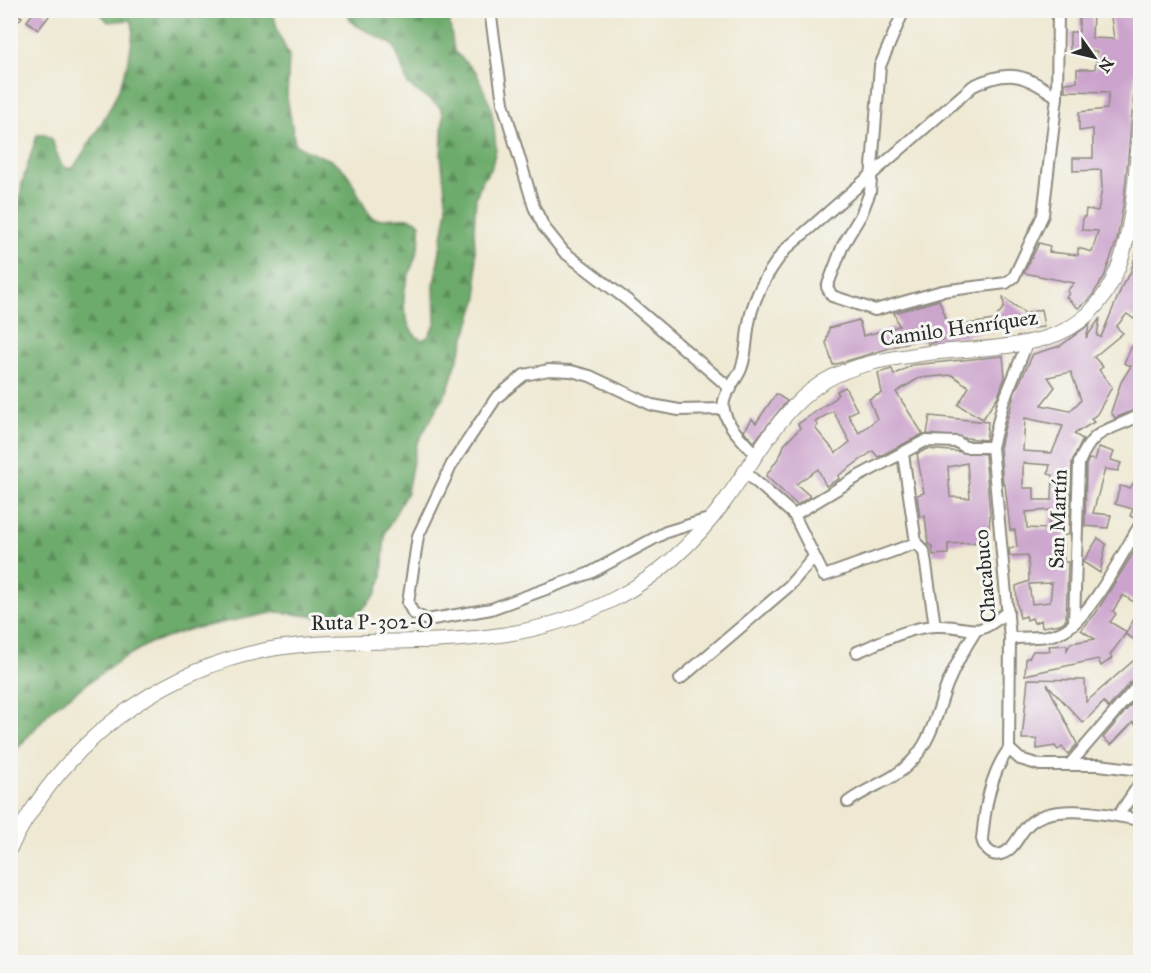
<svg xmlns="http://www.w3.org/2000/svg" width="1151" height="973" font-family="'IM FELL Great Primer',serif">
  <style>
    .forest { fill: url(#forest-firs); stroke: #4c6b4c; stroke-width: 1.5 }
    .building { fill: #cba3cc; fill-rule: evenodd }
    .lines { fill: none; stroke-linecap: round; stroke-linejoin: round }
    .minor-casing { stroke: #8d8a7f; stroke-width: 14 }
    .tertiary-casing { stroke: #8d8a7f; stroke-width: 16 }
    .minor { stroke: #fff; stroke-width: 10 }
    .tertiary { stroke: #fff; stroke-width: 14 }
    .labels { text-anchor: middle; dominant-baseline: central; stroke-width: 6; stroke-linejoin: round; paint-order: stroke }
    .street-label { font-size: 21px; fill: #2b2b2b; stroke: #f6f6f2 }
  </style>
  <defs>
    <pattern id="forest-firs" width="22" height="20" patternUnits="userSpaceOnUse" patternTransform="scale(1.5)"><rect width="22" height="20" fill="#6dab6c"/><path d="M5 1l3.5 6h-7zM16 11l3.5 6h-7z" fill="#5a8b59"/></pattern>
  </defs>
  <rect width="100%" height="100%" fill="#f6f6f2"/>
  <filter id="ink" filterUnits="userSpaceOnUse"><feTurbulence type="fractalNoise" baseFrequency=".0167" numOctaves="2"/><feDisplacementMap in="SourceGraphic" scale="12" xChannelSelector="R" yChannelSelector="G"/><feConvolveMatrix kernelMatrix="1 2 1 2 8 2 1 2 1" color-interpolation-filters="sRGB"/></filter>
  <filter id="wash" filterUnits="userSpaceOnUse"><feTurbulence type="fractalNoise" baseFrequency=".008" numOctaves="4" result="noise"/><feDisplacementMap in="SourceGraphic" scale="24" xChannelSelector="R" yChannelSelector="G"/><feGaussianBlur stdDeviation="1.35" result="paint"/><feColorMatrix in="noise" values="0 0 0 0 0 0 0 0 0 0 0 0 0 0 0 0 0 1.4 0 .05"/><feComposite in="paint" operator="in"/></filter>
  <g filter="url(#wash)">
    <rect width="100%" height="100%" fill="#efe9d3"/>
    <!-- forest -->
    <path class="forest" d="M98,11h175l5,21 11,24 -2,41 8,47c16,12 36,11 49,26 13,14 15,34 29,48 17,4 31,-6 47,5 4,40 -27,57 -12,100 3,8 6,13 14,17l6,-3 7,-12 -1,-40 13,-77 -6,-52 2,-42 -3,-7 -32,-22 -13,-37 -5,-5 -35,-18 -5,-5 -2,-9h100l6,40 22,21 15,35 3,20 2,22 -5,21 -8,9 -7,18 -2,33 4,68 -30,91 -32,57 -9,46 -22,41 -3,44 -6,17 -15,17 -7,3 -26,4 -51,-6 -86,17 -41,14 -28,16 -69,49 -42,48v-548l7,5 4,-30 15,-48 6,-1 8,4 10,26 5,4h7c29,-43 58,-87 60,-141l-2,-7 -23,2z"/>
    <g id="blocks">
      <!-- building -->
      <g class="building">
        <path d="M10,10l12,7 -12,14z"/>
        <path d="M35,10h7l7,6 -11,14 -11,-9z"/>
        <path d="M1110,10h29l-1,40 -14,150 -7,40 -13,37 -14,22 -12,9 -12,-11 3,-3 -2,-3 7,-8 -50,-10 15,-30 11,3 -1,6 29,3v-7l14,4 6,-21 -16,-1 1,-13h2l1,-8 12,2 4,-22 -1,-19 -28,1v-13h20v-29l-14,2v-19l28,-3 2,-17 -44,-1v-8l12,-1v-13h18l2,-18h-27v-19h9v-19h14l-1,25 22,1z"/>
        <path d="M1140,211v31l-5,-1 4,-16z"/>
        <path d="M1138,247l2,1v64l-6,7 -7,-5 -11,13 7,6 -29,24 9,10 -4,3 13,17 -15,27 -6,5 3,3 -20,12 9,5 -11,23 -3,72 -6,2 1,26h4l-2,58 -6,4 -18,3 -1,-7 -7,3 -2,-5 -5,2 -1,-4 -6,2 -3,-14 -1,-18 13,-5 -1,-26 -18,1 -1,-7 8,-2 -2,-17h-5l-5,-46h-2l-3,-36 4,-18 11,-38 18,-38 27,-8 30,-22 -4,14 14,-20 -3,18 4,1 23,-55 6,-8zM1071,372l10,28 -11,11 -29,-6 14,-18 -7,-10zM1025,418l38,8 -11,27 -29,-2zM1023,463l27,2 -2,9 5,1 -1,25h-18v-12h-11zM1051,510l-3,19 -21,-1 -1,-16zM1052,583l-2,19 -18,2 -3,-20z"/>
        <path d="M1003,297l23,17 15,-5 3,18 -77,7 1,3h-15l-25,7 -1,-4 -6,1 -1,-2 -87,26 -7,-22 3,-15 30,-8 4,16 36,-10 -5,-13 45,-13 10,27 45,-7 10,-13z"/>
        <path d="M1132,346l8,4v58l-25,10 -4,-6 10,-30 10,-16 -7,-3z"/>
        <path d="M1003,356l2,21 -7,19 -15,23 -25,-14 11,-18 -17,-12 -33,3 -23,14 27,42 -45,23 -5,-6 -35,25 1,3 -13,7 -8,-17 -22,15 14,12 -13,9 -31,-29 15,-22 3,-9 16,-17 -2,-4 36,-25 4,-5 -1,-3 8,-4 12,23 -9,5 11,18 18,-14 -8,-20 13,-6 -4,-20 14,-4 2,6 18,-10zM833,411l17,31 -14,11 -21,-25 3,-3 -3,-3z"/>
        <path d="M776,394l11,7 -33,41 -10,-11 8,-12 4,4z"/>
        <path d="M930,416l58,6 -2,18 -59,-6z"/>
        <path d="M1099,447l15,5 -3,8 10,3 -3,8 -13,-2 -12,44 18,2 -3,13 -23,-2 1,-61 3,-6 6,1z"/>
        <path d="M927,449l58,5 5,60 -1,18 -6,2 1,8 -36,2v10l-15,1 -1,-9 -4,-2 -3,-28 -5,1 -3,-22 7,-2 -7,-39zM967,463l3,35 -20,-1 -2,-30z"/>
        <path d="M1140,473v45l-4,1 -6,-3 3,-7 -18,-5 5,-18 10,2z"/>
        <path d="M1098,538l8,6 -6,29 -17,-11z"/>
        <path d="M1140,542v64l-17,-11 -10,16 3,3 -6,8 17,10 -17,23 2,3 -11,8 -3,-7 -73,16 1,-17h3l4,-7h17l-1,-5 18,-1v5l4,-7 24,-4 -14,-9 15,-17z"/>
        <path d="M1140,609v34l-15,-9z"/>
        <path d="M1140,655v21l-6,2 -26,30 -4,-6 -21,21 -36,-39 30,60 -9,10 -6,-7 -4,3 -3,-4 -18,3v-10h-15l6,-60 57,1 1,22z"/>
        <path d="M1140,694v35l-7,-7 -22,23 -8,-7z"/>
      </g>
    </g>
  </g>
  <g filter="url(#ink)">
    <use href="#blocks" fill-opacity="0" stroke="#8d8a7f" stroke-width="1.5"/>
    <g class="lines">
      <defs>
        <g id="minor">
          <path d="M490,10l13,93 31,104 10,20 20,25 63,48 104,89"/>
          <path d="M904,10l-24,56 -10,126 -9,23 -18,30 -16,42 5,9 43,14 67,-19 64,-8 8,-6 29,-62 14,-118 1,-87"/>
          <path d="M1028,341l-25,62 -11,44 18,191 -1,111 11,10 20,6h59l41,5"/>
          <path d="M903,454l13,89 8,8 11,75"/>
          <path d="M756,455c-11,-13 -29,-28 -32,-45 -4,-14 12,-28 17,-41 6,-15 5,-31 8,-46 5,-29 19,-52 37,-74l187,-163c37,-18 53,-11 84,11"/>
          <path d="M744,471l50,44 30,61 92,-33"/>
          <path d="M794,515l65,-39 66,-35 32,1 8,5h27"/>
          <path d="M712,518l-46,14 -76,41 -99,36 -64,11 -14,-7 -5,-10 10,-67 34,-72 44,-66 28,-23 25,-5 22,1 19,5 62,29 27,5 44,-1"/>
          <path d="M1074,623l5,-160c15,-37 30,-31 61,-48"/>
          <path d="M1010,638c17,-1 40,1 55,-8 28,-17 57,-76 75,-105"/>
          <path d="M857,652c24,-10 52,-25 79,-26 39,-2 34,17 72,-15"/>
          <path d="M680,679l109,-93 25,-29"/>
          <path d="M1009,749c-19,25 -24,59 -27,90 2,9 9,18 19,15 13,-3 18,-21 28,-30 24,-23 81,-9 111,-4"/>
          <path d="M1069,765l71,-82"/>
          <path d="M848,802c20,-15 46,-22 62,-39 22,-22 27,-51 37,-78 8,-19 17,-36 28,-53"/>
          <path d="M1118,816l22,-33"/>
        </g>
        <path id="tertiary" d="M10,848c60,-117 171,-196 304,-204 109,-7 200,8 302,-46 44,-23 80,-57 109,-97 29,-40 55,-92 98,-119 31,-19 70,-24 106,-29 38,-4 80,-4 117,-15 89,-27 85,-131 94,-206"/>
      </defs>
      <!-- minor casing -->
      <use href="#minor" class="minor-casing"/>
      <!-- tertiary casing -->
      <use href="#tertiary" class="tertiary-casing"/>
      <!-- minor -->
      <use href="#minor" class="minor"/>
      <!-- tertiary -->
      <use href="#tertiary" class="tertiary"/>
    </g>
  </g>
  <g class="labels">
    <!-- street labels -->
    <g class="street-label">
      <text transform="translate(959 328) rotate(-8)">Camilo Henríquez</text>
      <text transform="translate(1058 519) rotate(-88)">San Martín</text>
      <text transform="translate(985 576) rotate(-95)">Chacabuco</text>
      <text transform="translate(372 622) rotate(-1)">Ruta P-302-O</text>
    </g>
  </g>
  <!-- margin -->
  <rect width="1151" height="973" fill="none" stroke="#f6f6f2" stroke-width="36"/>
  <!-- north arrow -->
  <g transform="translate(1094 57) rotate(124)" stroke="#f6f6f2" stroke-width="4.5" paint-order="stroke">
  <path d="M0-4.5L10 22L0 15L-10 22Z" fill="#2b2b2b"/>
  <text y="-9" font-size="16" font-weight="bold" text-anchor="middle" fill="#2b2b2b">N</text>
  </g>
</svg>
